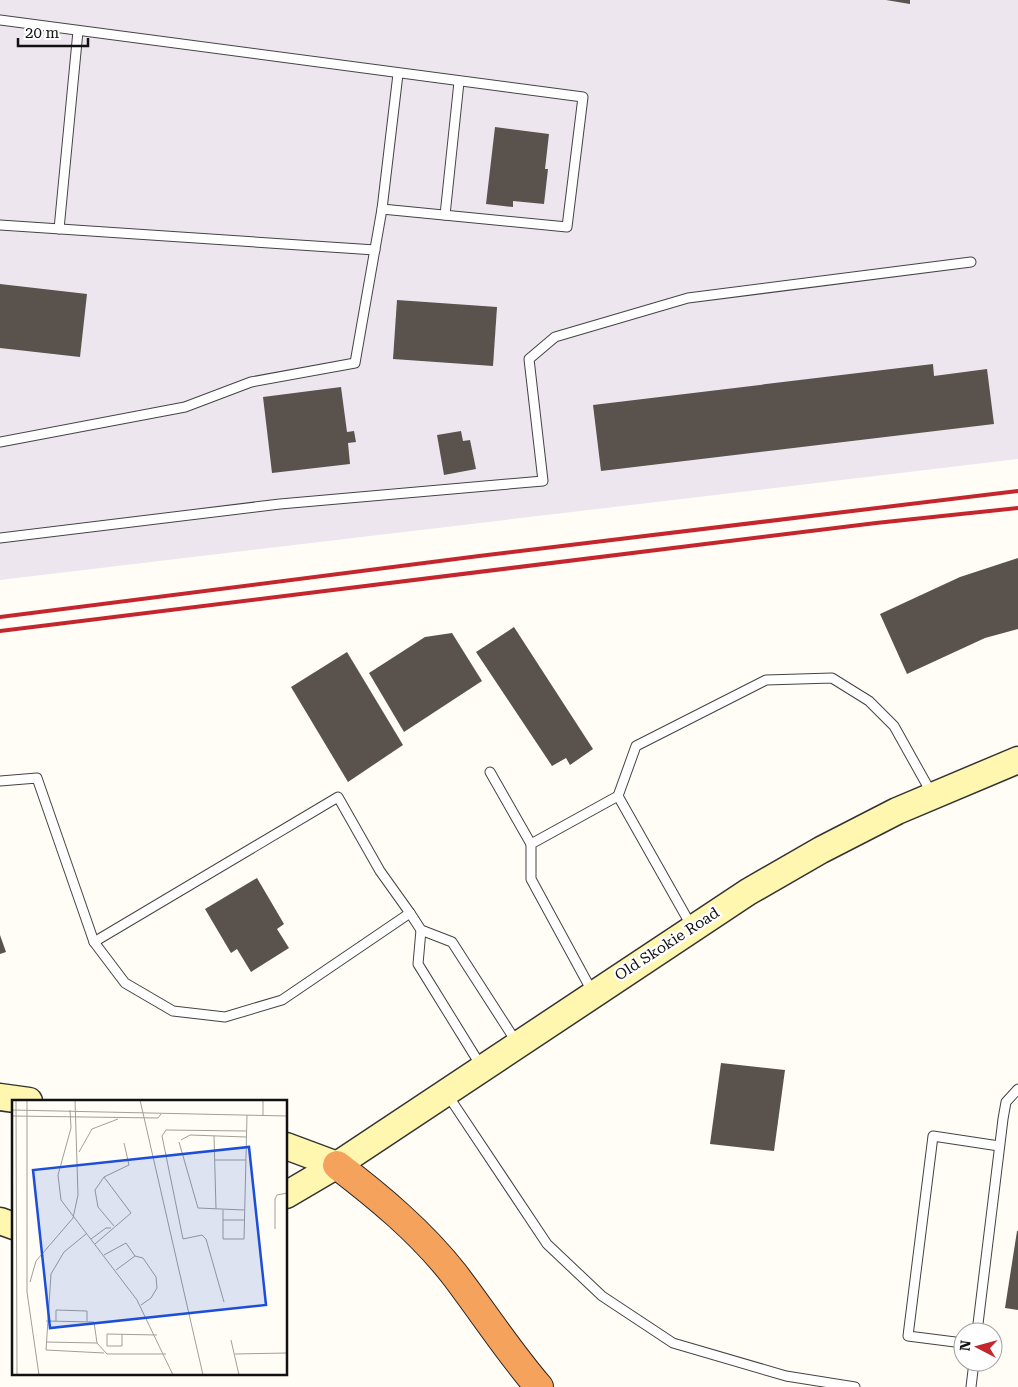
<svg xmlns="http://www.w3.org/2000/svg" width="1018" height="1387" font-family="'Roboto Serif',serif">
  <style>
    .industrial { fill: #eee6ef }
    .building { fill: #5a524d }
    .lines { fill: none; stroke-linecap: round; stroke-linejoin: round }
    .lane-casing { stroke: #444; stroke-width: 11 }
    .secondary-casing { stroke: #333; stroke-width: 29 }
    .highway-casing { stroke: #222; stroke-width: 30 }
    .lane { stroke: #fff; stroke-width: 9 }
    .secondary { stroke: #fff6b0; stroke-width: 26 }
    .highway { stroke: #f5a25d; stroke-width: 28 }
    .rail { stroke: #c4262e; stroke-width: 4 }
    .labels { text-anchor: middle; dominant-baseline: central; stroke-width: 5; stroke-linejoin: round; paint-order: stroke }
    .street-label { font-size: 15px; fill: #111; stroke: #fff }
    .inset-road { fill: none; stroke: #a09f9a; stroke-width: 1 }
    .view { fill: #1d4ed8; fill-opacity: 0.15; stroke: #1d4ed8; stroke-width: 2.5 }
    .inset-edge { fill: none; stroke: #111; stroke-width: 2.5 }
  </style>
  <rect width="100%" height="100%" fill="#fffdf5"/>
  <!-- industrial -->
  <path class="industrial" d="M0,0h1018v459l-1018,121z"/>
  <!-- building -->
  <g class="building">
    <path d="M886,0h24v4z"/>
    <path d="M495,127l54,7 -4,35h3l-4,35 -31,-3v6l-27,-3z"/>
    <path d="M0,284l87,10 -7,63 -80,-9z"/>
    <path d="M397,300l100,7 -4,59 -100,-7z"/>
    <path d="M933,364l1,12 53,-7 7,55 -393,47 -8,-66z"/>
    <path d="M341,387l6,45 7,-1 2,11 -8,1 2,21 -78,9 -9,-76z"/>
    <path d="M461,431l2,10 7,-1 6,29 -32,6 -7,-40z"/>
    <path d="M1018,558v71l-33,9 -78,36 -27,-60 80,-37z"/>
    <path d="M514,627l79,122 -23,16 -4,-7 -14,8 -76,-114z"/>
    <path d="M452,633l30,48 -78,51 -35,-59 56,-36z"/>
    <path d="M347,652l56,93 -55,37 -57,-95z"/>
    <path d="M257,878l27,46 -7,5 12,19 -38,24 -14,-23 -6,4 -26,-44z"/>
    <path d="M0,935l6,17 -6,2z"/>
    <path d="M721,1063l64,7 -11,81 -64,-7z"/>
    <path d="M1017,1231h1v79l-13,-2z"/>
  </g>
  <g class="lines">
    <defs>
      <g id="lane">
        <path d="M0,20l583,77 -16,130 -185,-18"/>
        <path d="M445,215l14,-133"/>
        <path d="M0,225l375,25"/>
        <path d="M59,229l19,-198"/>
        <path d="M0,442l185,-35 66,-25 104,-19 27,-154 16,-135"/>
        <path d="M0,538l280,-34 263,-23 -14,-122 26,-22 133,-39 283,-36"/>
        <path d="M490,772l41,72"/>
        <path d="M0,781l37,-3 57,164 31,41 48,28 52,6 57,-17 128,-87"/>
        <path d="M618,796l18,-50 130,-66 66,-2 37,23 25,25 38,68"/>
        <path d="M421,930l-3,34 63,102"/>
        <path d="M94,942l244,-145 42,74 30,42 11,17 31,12 65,101"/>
        <path d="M593,993l-62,-114v-35l87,-48 74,131"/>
        <path d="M447,1094l100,150 55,52 71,47 113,33 69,11"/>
        <path d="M977,1332l26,-213 3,-17 12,-13"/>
        <path d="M963,1343l-55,-7 25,-200 66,10"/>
        <path d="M971,1387l3,-25"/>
      </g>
      <g id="secondary">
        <path d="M0,1097l29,4"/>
        <path d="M286,1146l51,19"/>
        <path d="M286,1195l51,-30 411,-273 73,-42 76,-39 121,-51"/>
        <path d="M0,1221l14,5"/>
      </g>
      <path id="highway" d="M337,1165c42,32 84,67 117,109 29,38 54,77 85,113"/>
    </defs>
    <!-- lane casing -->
    <use href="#lane" class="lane-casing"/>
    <!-- secondary casing -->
    <use href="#secondary" class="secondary-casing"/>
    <!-- highway casing -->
    <use href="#highway" class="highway-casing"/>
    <!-- lane -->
    <use href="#lane" class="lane"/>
    <!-- secondary -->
    <use href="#secondary" class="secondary"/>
    <!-- highway -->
    <use href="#highway" class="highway"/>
    <!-- rail -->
    <g class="rail">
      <path d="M0,617l479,-61 539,-65"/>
      <path d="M0,631l876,-108 142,-15"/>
    </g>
  </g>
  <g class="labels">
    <!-- street labels -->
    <g class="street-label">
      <text transform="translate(667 944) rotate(-33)">Old Skokie Road</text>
    </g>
  </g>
  <!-- overview -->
  <g transform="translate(12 1100)">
    <rect width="275" height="275" fill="#fffdf5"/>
    <path class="inset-road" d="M4,0l1,275M15,0v192l12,83M128,0l63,275M251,0v16M0,10l275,6M58,10l1,18 -13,47 3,25 76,100 36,75M0,16l146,2 3,-4M202,36l2,73M169,40l9,-5 56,2M167,42l19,66 46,2M67,52l13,-23 26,-10M203,60h31M211,110v29h21l3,-124M61,118l5,-23 -3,-95M211,120h21M102,126l-16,-19 -3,-17 9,-13 25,-12 -5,-22M263,129v-30l2,-4 10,-2M74,134l-22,18 -13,22 -5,76 58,3M79,139l15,-11h5M83,144l36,-31 -27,-36M92,155l22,-12 9,13 -19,14M123,156l8,2 13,19 1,11 -6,10 -10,7M18,182l6,-21 37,-43M212,202l-18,-63 -4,-4 -19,4 -21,-103 4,-6 80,1M44,221v-11l31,1v10M110,234v12h-15v-12l50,1M219,240l8,35M34,242l51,1 -3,-21 -48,-1M85,243l10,11h59M223,254l52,-1"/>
    <path class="view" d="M237,47l17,158 -216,23 -17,-158z"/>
    <rect width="275" height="275" class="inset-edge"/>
  </g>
  <!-- north arrow -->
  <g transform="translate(978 1347) rotate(276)"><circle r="24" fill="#ffffff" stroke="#a0a0a0"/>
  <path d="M0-4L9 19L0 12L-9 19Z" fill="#c4262e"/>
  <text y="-8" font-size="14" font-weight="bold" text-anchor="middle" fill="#111111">N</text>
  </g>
  <!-- scale -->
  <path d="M18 38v8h70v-8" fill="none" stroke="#111111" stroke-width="2.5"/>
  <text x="25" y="38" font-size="15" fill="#111111" stroke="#ffffff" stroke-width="4" paint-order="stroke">20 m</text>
</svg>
